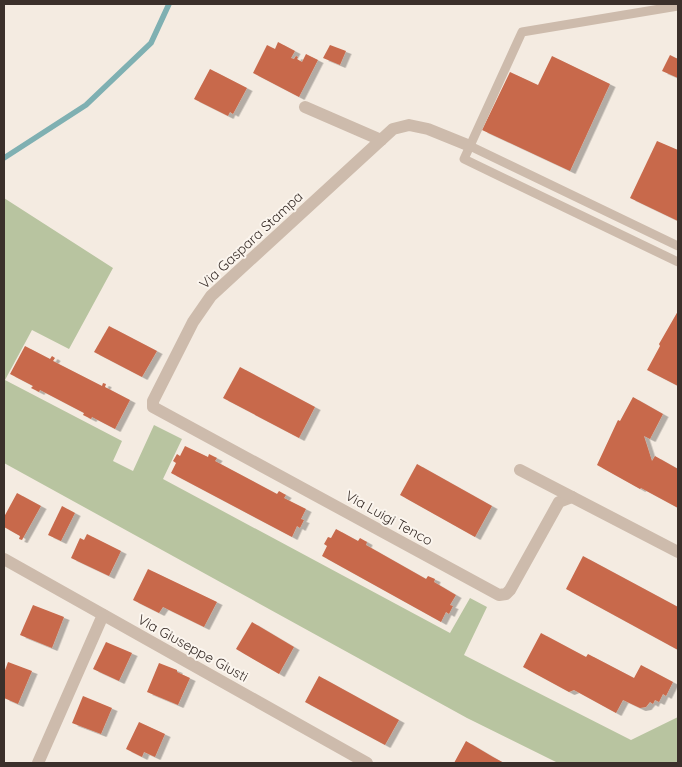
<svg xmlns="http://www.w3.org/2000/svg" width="682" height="767" font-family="Quicksand,sans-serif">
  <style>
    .green { fill: #b8c4a0 }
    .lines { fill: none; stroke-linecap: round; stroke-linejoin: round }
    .stream { stroke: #7fb0b2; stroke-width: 5.5 }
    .building { fill: #c8694b; filter: url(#shadow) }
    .service { stroke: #cdbbac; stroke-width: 9 }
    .minor { stroke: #cdbbac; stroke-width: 12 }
    .labels { text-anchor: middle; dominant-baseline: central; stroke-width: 4; stroke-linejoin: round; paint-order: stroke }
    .street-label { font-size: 14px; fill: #3b302b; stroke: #fbf5ee }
  </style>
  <defs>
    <filter id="shadow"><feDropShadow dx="5.5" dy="3" stdDeviation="0" flood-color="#0004"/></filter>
  </defs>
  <rect width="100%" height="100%" fill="#f4ebe1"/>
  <!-- green -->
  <path class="green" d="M4,198l109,70 -44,81 -37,-19 -27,50 117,61 -9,20 20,10 21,-46 28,14 -19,40 287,154 20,-35 17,9 -23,48 167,85 47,-23v46h-120l-91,-45 -463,-255z"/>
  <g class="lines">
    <!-- stream -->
    <path class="stream" d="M4,158l82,-53 65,-62 18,-39"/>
  </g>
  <!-- building -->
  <g class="building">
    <path d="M278,42l17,9 -4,7 3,1 2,-3 2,1 -1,2 5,3 4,-8 12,6 -19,37 -46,-24 14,-28 8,4z"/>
    <path d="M330,45l16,6 -6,14 -17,-7z"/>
    <path d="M670,55l8,4v19l-16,-7z"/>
    <path d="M552,56l58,28 -40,87 -88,-41 28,-58 28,13z"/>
    <path d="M210,69l37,19 -14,26 -3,-2 -2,4 -34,-17z"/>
    <path d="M657,141l21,9v71l-48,-23z"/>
    <path d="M678,311v75l-31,-16 13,-24 -1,-2z"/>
    <path d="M109,326l48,25 -15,26 -48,-25z"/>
    <path d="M25,346l25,13 2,-3 3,2 -2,3 49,25 1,-3 3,1 -1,3 25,13 -15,29 -23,-12 -1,2 -8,-4 1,-2 -44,-23 -1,2 -8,-4 2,-2 -23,-12z"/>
    <path d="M240,367l75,40 -16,31 -76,-40z"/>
    <path d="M633,397l30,17 -13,25 -6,-3 8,25 3,-5 23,13v39l-37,-20 -1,1 -43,-24 20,-43 1,-2 2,1z"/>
    <path d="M185,446l23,11 1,-3 8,4 -2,3 62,33 2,-3 7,4 -2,3 22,11 -5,10 3,1 -4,8 -3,-2 -5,11 -121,-64 5,-10 -3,-2 4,-7 3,2z"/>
    <path d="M417,464l75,42 -17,31 -75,-42z"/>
    <path d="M17,493l24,13 -19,34 -3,-1 1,-3 -16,-9v-10z"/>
    <path d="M62,506l13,7 -14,28 -13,-6z"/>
    <path d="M336,529l22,12 2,-3 7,4 -1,3 60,34 2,-3 7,3 -1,3 22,13 -6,10 3,1 -4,8 -3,-2 -5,10 -119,-66 5,-10 -3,-2 4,-7 3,1z"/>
    <path d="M87,534l34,17 -12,25 -38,-18 9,-20 4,2z"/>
    <path d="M583,556l95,51v43l-112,-61z"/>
    <path d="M148,569l69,33 -13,25 -41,-20 -4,6 -26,-13z"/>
    <path d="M33,605l31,12 -12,31 -32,-13z"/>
    <path d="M252,622l42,25 -15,27 -43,-25z"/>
    <path d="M541,633l45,24 2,-3 46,24 7,-13 32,17 -7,14 -3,-2 -4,8 -4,-2 -2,4 -3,-2 -4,5 -6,1 -17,-8 -7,13 -42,-23 -5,2 -46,-25z"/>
    <path d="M106,642l26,11 -13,28 -26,-12z"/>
    <path d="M8,662l24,9 -14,33 -14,-6v-25z"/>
    <path d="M159,663l18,7v2l13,6 -12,27 -31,-13z"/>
    <path d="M319,676l80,44 -14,25 -80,-43z"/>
    <path d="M83,696l29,12 -11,26 -29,-11z"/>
    <path d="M139,722l26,12 -10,23 -11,-5 -2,5 -16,-8z"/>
    <path d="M466,741l27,16 11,6h-50z"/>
  </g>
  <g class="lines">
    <!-- service -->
    <g class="service">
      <path d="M678,6l-156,26 -58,127 214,103"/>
      <path d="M470,146l208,100"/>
    </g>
    <!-- minor -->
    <g class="minor">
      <path d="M305,107l76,33"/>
      <path d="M470,146l-42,-17 -19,-4 -16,4 -182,167 -18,26 -40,79v6l346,188 7,-1 4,-4 49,-88 13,-5"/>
      <path d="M520,470l158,82"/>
      <path d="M4,559l363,204"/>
      <path d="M38,763l65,-148"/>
    </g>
  </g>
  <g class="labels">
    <!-- street labels -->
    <g class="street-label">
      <text transform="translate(251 240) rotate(-43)">Via Gaspara Stampa</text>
      <text transform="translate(389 518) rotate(29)">Via Luigi Tenco</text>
      <text transform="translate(193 648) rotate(29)">Via Giuseppe Giusti</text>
    </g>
  </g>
  <!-- border -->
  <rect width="682" height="767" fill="none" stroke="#3b302b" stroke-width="10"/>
</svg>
